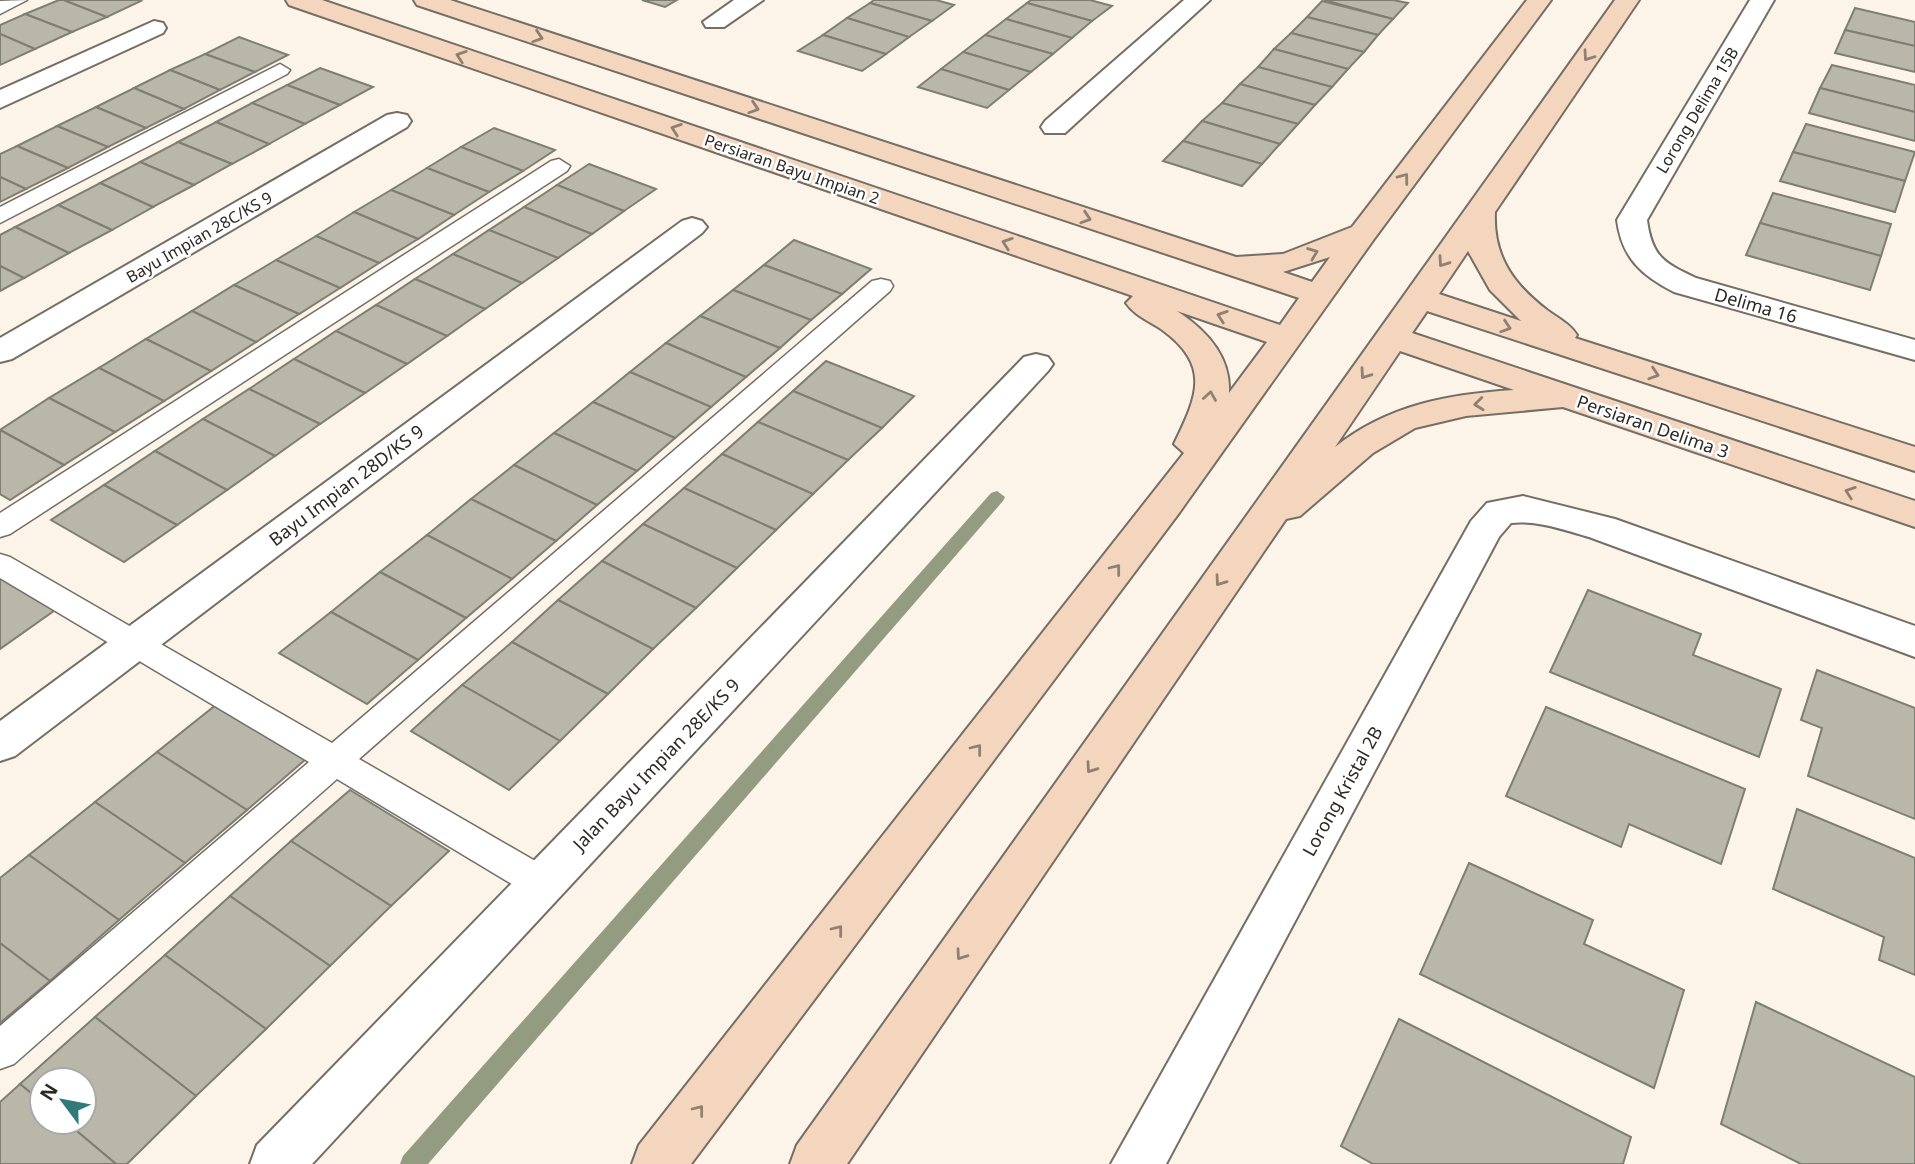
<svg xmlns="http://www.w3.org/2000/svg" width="1915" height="1164" font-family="'Noto Sans',sans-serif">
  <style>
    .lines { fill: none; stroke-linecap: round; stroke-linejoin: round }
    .stream { fill: #939b81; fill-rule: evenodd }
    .building { fill: #b9b7aa; stroke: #7f7e72; stroke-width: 2 }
    .lane-casing { stroke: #756e64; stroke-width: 3 }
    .street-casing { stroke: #756e64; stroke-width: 4 }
    .secondary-casing { stroke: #756e64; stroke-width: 4 }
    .lane { fill: #fff; fill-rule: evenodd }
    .street { fill: #fff; fill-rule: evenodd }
    .secondary { fill: #f4d6bf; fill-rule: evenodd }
    .oneway { stroke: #908072 }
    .labels { text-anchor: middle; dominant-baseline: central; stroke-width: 5; stroke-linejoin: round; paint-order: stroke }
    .far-street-label { font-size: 16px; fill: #2c2924; stroke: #fff }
    .street-label { font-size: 18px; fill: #2c2924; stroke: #fff }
  </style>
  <rect width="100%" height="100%" fill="#fdf4e9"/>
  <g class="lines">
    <!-- stream -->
    <path class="stream" d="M997,491l8,6 -2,4 -575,663h-28l3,-8 588,-663z"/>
  </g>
  <!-- building -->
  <g class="building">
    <path d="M59,0h5l43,17 -35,15 -47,-18z"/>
    <path d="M64,0h74l3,1 -34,16z"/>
    <path d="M642,0h35l-12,7z"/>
    <path d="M874,0h62l18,5 -22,16 -62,-18z"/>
    <path d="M1031,0h59l22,6 -20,15 -65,-18z"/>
    <path d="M1324,0h69l15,3 -15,16z"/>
    <path d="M1322,1l71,18 -15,16 -71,-18z"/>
    <path d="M870,3l62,18 -23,16 -62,-19z"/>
    <path d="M1027,3l65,18 -20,17 -66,-19z"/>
    <path d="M1855,8l60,14v24l-70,-16z"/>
    <path d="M25,14l47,18 -37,17 -35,-15v-9z"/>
    <path d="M1307,17l71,18 -14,17 -73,-19z"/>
    <path d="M847,18l62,19 -23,17 -63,-19z"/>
    <path d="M1006,19l66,19 -19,16 -68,-19z"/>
    <path d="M1845,30l70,16v26l-80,-19z"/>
    <path d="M1291,33l73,19 -16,17 -74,-20z"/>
    <path d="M0,34l35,15 -35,16z"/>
    <path d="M823,35l63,19 -24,17 -64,-20z"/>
    <path d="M985,35l68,19 -22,18 -68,-20z"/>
    <path d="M239,37l49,18 -33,17 -50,-18z"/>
    <path d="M1274,49l74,20 -16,18 -74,-20z"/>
    <path d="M963,52l68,20 -22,18 -68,-21z"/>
    <path d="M205,54l50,18 -35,18 -50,-20z"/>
    <path d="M1832,65l83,20v27l-95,-24z"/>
    <path d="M1258,67l74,20 -17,18 -75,-21z"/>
    <path d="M320,68l53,19 -33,18 -53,-20z"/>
    <path d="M941,69l68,21 -22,18 -69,-21z"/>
    <path d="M170,70l50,20 -36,19 -50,-21z"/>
    <path d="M1240,84l75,21 -17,19 -76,-21z"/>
    <path d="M287,85l53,20 -35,19 -53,-21z"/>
    <path d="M134,88l50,21 -38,19 -50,-21z"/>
    <path d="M1820,88l95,24v29l-106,-28z"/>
    <path d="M252,103l53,21 -36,20 -53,-22z"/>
    <path d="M1222,103l76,21 -18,20 -78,-23z"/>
    <path d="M96,107l50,21 -38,19 -51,-21z"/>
    <path d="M1202,121l78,23 -18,20 -79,-23z"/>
    <path d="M216,122l53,22 -37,20 -54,-22z"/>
    <path d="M1806,124l109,28 -10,29 -112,-29z"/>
    <path d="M57,126l51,21 -40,21 -51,-22z"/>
    <path d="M494,128l61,22 -32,21 -62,-24z"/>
    <path d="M1183,141l79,23 -20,22 -79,-25z"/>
    <path d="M178,142l54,22 -38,21 -54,-23z"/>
    <path d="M17,146l51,22 -42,21 -26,-12v-23z"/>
    <path d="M461,147l62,24 -34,21 -62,-24z"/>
    <path d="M1793,152l112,29 -10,31 -115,-31z"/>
    <path d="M140,162l54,23 -41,22 -53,-24z"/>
    <path d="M589,164l67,25 -32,22 -67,-26z"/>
    <path d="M427,168l62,24 -35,23 -63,-25z"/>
    <path d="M0,177l26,12 -26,13z"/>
    <path d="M100,183l53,24 -41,23 -54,-25z"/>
    <path d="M557,185l67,26 -32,23 -68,-27z"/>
    <path d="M391,190l63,25 -36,24 -64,-27z"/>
    <path d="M1773,193l118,31 -10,32 -121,-33z"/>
    <path d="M58,205l54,25 -43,23 -54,-26z"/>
    <path d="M524,207l68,27 -34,24 -69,-28z"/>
    <path d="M354,212l64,27 -39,24 -63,-27z"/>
    <path d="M1760,223l121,33 -11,34 -124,-35z"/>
    <path d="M15,227l54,26 -45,25 -24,-12v-31z"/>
    <path d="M489,230l69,28 -36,25 -69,-29z"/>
    <path d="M316,236l63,27 -39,25 -64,-28z"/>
    <path d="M794,240l77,29 -29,25 -78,-29z"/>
    <path d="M453,254l69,29 -37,26 -70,-30z"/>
    <path d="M276,260l64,28 -41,26 -65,-29z"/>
    <path d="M764,265l78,29 -31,26 -78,-30z"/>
    <path d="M0,266l24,12 -24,13z"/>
    <path d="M415,279l70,30 -38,27 -71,-31z"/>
    <path d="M234,285l65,29 -43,28 -64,-31z"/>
    <path d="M733,290l78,30 -31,28 -80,-32z"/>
    <path d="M376,305l71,31 -40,28 -71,-33z"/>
    <path d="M192,311l64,31 -45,29 -65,-32z"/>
    <path d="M700,316l80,32 -34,29 -80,-34z"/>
    <path d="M336,331l71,33 -42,29 -71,-34z"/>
    <path d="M146,339l65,32 -47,30 -65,-33z"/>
    <path d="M666,343l80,34 -35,30 -81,-35z"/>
    <path d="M294,359l71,34 -45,31 -71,-35z"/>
    <path d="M826,361l88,35 -32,32 -89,-37z"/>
    <path d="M99,368l65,33 -49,31 -66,-34z"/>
    <path d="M630,372l81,35 -36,31 -82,-36z"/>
    <path d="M249,389l71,35 -45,32 -72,-37z"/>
    <path d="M793,391l89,37 -34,32 -90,-38z"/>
    <path d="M49,398l66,34 -51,33 -64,-35z"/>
    <path d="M593,402l82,36 -38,33 -83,-38z"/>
    <path d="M203,419l72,37 -48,34 -72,-39z"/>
    <path d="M758,422l90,38 -35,34 -91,-40z"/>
    <path d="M0,430l64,35 -54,35 -10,-6z"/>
    <path d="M554,433l83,38 -40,34 -83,-40z"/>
    <path d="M155,451l72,39 -50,35 -73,-40z"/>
    <path d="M722,454l91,40 -37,36 -92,-42z"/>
    <path d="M514,465l83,40 -41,36 -85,-42z"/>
    <path d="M104,485l73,40 -53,37 -73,-42z"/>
    <path d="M684,488l92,42 -39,38 -94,-44z"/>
    <path d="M471,499l85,42 -44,38 -85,-44z"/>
    <path d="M643,524l94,44 -41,40 -94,-47z"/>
    <path d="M427,535l85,44 -46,39 -86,-46z"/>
    <path d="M602,561l94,47 -43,41 -95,-49z"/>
    <path d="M0,572l58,36 -58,41z"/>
    <path d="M380,572l86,46 -48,42 -87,-48z"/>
    <path d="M1588,590l113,44 -8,21 88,34 -22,68 -209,-85z"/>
    <path d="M558,600l95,49 -45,45 -96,-52z"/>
    <path d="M331,612l87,48 -51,44 -88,-51z"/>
    <path d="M512,642l96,52 -48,47 -98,-56z"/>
    <path d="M1817,670l98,38v111l-107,-43 14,-48 -21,-8z"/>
    <path d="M462,685l98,56 -51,49 -98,-59z"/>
    <path d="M217,704l89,55 -59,51 -90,-58z"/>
    <path d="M1546,707l199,82 -24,75 -92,-40 -8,23 -115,-51z"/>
    <path d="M157,752l90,58 -62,53 -90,-61z"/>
    <path d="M350,790l99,61 -58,55 -100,-65z"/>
    <path d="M95,802l90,61 -66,57 -90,-65z"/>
    <path d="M1797,809l118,49v117l-36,-15 5,-23 -111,-48z"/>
    <path d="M291,841l100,65 -61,60 -100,-70z"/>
    <path d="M29,855l90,65 -69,61 -50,-38v-65z"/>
    <path d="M1469,863l124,57 -9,24 100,46 -30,98 -234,-114z"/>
    <path d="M230,896l100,70 -64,63 -101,-74z"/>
    <path d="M0,943l50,38 -50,42z"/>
    <path d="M165,955l101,74 -70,67 -101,-79z"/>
    <path d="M1756,1002l159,75v87h-114l-80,-40z"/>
    <path d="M95,1017l101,79 -69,68h-11l-50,-42h18v-42h-42v22l-22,-18z"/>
    <path d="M1399,1019l232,118 -8,27h-250l-32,-18z"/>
    <path d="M20,1084l22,18v20h24l50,42h-116v-62z"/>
  </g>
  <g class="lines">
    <defs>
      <g id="lane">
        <path d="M27,0l-27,14v-13z"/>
        <path d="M280,64l10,6 -3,4 -287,149v-16z"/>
        <path d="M559,159l11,7 -3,5 -557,363 -10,3v-24l551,-352z"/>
        <path d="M881,279l9,2 3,5 -3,5 -531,468 197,114 5,11 -5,11 -13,4 -13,-4 -193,-116 -323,285 -14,5v-43l309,-264 -309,-184v-24l10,3 322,186 540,-462z"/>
      </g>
      <g id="street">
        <path d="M734,0h29l-39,27h-18l-3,-5z"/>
        <path d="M1184,0h26l-145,133h-20l-4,-6 4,-6z"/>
        <path d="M1750,0h24l-127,220c5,37 17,43 49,58l219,62v20l-241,-68c-33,-17 -52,-34 -57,-72z"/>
        <path d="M154,21l9,2 3,5 -3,5 -163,75v-18z"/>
        <path d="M397,113l10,2 4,6 -4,6 -395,232 -12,3v-24l387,-223z"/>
        <path d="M692,218l10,3 5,6 -5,6 -687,523 -15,5v-40l682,-500z"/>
        <path d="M1036,354l12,3 5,7 -5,7 -736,793h-62l7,-19 767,-788z"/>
        <path d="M1523,496l92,23 300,107v31l-326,-120c-25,-7 -52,-17 -78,-14l-12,14 -333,627h-55l360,-643 16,-18z"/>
      </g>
      <g id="secondary">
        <path d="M286,0h36l958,325 19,-27 -882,-293 -3,-5h36l786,257 47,-3 69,-27 175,-227h24l-177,239 -195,274 -488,651h-59l7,-19 545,-692 -10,-9c23,-48 38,-78 -13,-115 -12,-8 -27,-14 -35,-26l7,-7 -844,-291zM1330,257l-18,25 -29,-10zM1177,311l90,31 -38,51c2,-37 -23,-63 -52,-82z"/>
        <path d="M1615,0h24l-144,212c-2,44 18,72 52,98 11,8 23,14 30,25l-2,3 340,109v24l-488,-160 -15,22 503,168v26l-352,-120 -97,9 -51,12 -42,25 -73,63 -14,3 -439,645h-57l7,-19zM1468,251l22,39 31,31 -82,-27zM1400,351l114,39c-65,4 -126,15 -179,57z"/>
      </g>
    </defs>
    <!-- lane casing -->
    <use href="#lane" class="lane-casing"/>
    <!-- street casing -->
    <use href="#street" class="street-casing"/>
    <!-- secondary casing -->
    <use href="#secondary" class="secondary-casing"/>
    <!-- lane -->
    <use href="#lane" class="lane"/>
    <!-- street -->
    <use href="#street" class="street"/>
    <!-- secondary -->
    <use href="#secondary" class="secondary"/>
  </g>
  <!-- one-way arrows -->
  <defs><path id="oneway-chevron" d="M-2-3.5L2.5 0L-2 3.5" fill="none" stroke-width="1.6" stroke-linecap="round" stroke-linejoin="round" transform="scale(1.75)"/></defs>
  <g class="oneway">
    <use href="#oneway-chevron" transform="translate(538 37) rotate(18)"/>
    <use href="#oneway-chevron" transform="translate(461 56) rotate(-161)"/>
    <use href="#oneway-chevron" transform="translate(1588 56) rotate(125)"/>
    <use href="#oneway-chevron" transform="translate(754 108) rotate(18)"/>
    <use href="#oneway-chevron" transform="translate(676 129) rotate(-161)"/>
    <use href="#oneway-chevron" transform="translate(1404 178) rotate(-53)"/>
    <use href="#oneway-chevron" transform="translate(1086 218) rotate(18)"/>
    <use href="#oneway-chevron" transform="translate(1007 243) rotate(-161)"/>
    <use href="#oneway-chevron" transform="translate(1313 253) rotate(-21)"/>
    <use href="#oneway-chevron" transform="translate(1443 262) rotate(125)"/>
    <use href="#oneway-chevron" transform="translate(1222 316) rotate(-161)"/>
    <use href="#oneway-chevron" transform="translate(1506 327) rotate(18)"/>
    <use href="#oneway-chevron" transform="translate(1365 374) rotate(125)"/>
    <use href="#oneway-chevron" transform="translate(1654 374) rotate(18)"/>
    <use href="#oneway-chevron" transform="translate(1210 396) rotate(-81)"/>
    <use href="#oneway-chevron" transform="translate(1479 404) rotate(174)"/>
    <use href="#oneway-chevron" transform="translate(1850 492) rotate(-161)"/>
    <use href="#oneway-chevron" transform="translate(1116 569) rotate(-52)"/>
    <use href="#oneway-chevron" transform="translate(1220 581) rotate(125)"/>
    <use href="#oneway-chevron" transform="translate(977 749) rotate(-52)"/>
    <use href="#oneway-chevron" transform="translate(1091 768) rotate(125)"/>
    <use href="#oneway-chevron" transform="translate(838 930) rotate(-52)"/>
    <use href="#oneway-chevron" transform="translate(961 955) rotate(125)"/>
    <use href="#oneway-chevron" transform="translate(699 1110) rotate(-52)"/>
  </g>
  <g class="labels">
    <!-- far-street labels -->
    <g class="far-street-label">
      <text transform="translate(1697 110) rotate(-59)">Lorong Delima 15B</text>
      <text transform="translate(792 169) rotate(19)">Persiaran Bayu Impian 2</text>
      <text transform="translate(199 237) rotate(-30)">Bayu Impian 28C/KS 9</text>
    </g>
    <!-- street labels -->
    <g class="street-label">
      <text transform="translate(1756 305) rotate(16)">Delima 16</text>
      <text transform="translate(1653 426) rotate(19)">Persiaran Delima 3</text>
      <text transform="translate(346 485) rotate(-37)">Bayu Impian 28D/KS 9</text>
      <text transform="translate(656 764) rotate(-46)">Jalan Bayu Impian 28E/KS 9</text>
      <text transform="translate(1342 791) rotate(-61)">Lorong Kristal 2B</text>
    </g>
  </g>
  <!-- north arrow -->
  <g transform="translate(63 1101) rotate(302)"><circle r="33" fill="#ffffff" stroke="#aba9a7" stroke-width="2"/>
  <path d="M0-5L12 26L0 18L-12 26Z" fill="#317a7a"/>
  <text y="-10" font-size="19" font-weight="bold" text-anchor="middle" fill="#2c2924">N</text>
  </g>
</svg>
